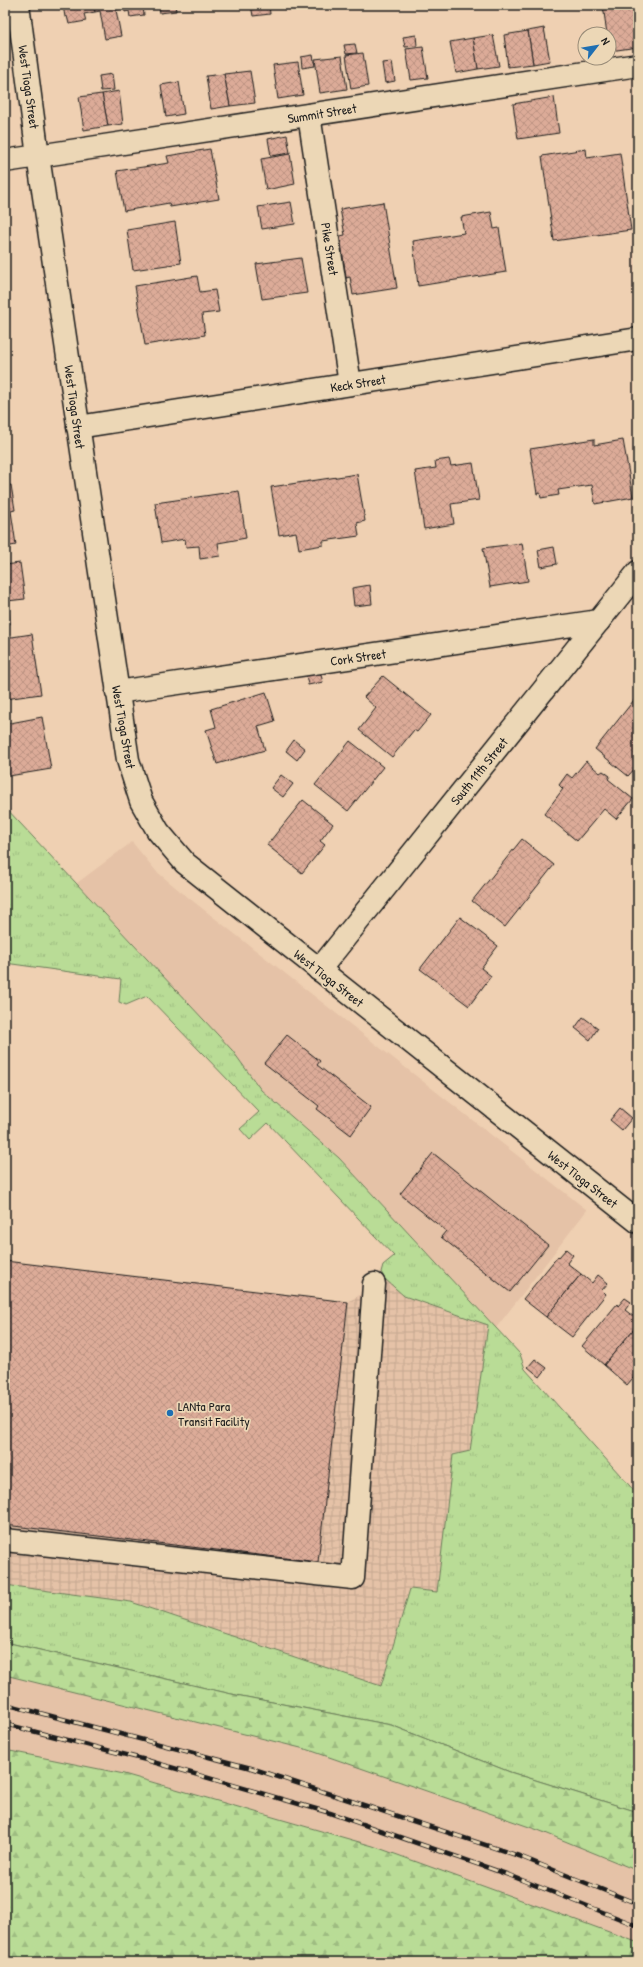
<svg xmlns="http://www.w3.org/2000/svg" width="643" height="1967" font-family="'Patrick Hand',sans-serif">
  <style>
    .built { fill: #e5c2a7 }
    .industrial { fill: url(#industrial-grid) }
    .grass { fill: url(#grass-tufts); stroke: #6a7c59 }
    .forest { fill: url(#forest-firs); stroke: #6a7c59 }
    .building { fill: url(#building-cross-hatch); stroke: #1c1c1c }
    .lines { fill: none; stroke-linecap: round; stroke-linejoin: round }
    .minor-casing { stroke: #1c1c1c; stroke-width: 25 }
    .minor { stroke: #ecd7b6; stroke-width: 22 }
    .rail-casing { stroke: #1c1c1c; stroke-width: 4.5 }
    .rail { stroke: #ecd7b6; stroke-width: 3; stroke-dasharray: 9; stroke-linecap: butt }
    .poi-dot { fill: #1f6fb2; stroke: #ecd7b6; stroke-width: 1.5 }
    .labels { text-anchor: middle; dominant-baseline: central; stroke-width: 3.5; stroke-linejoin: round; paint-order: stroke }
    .street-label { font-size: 13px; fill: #1c1c1c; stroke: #ecd7b6 }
    .poi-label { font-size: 13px; fill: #1c1c1c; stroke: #ecd7b6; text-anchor: start }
  </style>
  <defs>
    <pattern id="industrial-grid" width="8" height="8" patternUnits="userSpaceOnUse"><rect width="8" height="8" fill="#e5c2a7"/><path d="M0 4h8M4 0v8" fill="none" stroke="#c4a68f"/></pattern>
    <pattern id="grass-tufts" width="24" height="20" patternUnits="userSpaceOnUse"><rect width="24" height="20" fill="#b9dc96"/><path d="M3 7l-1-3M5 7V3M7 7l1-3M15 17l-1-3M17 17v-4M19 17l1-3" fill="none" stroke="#9ebc81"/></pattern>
    <pattern id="forest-firs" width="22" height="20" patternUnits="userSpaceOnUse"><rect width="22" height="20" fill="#b9dc96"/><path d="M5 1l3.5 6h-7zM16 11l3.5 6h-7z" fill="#9ebc81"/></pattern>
    <pattern id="building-cross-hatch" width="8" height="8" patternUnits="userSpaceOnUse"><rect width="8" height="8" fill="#dcab98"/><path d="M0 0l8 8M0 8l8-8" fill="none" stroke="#bc9382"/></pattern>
  </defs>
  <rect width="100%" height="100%" fill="#efd0b2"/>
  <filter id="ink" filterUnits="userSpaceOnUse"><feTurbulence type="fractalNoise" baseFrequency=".025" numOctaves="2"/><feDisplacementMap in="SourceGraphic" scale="8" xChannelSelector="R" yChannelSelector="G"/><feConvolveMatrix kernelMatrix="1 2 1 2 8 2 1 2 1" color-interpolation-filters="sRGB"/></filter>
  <g filter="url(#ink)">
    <!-- built -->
    <g class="built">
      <path d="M132,842l24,29 24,20 407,319 -91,118 -157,-170 -78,-68 -29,-40 -155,-167z"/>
      <path d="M5,1675l304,75 229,80 100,41v72l-265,-97 -249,-72 -119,-24z"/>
    </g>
    <!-- industrial -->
    <path class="industrial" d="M385,1279l19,17 84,29 -18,127 -17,3 -16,137 -27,-2 -29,96 -250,-84 -126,-17v-60l313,37 30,-260z"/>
    <!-- grass -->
    <path class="grass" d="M5,807l227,243 29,40 78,68 181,196 5,15 113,126v317l-128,-40 -119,-47 -155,-30 -231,-53v-57l126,17 250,84 29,-97 27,3 16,-137 17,-4 18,-126 -84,-29 -19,-17 -4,-7 2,-7 11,-9 -126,-133 -18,17 -10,-11 19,-17 -112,-116 -21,9 -7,-3 2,-23 -116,-16z"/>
    <!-- forest -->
    <g class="forest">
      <path d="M5,1642l231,53 155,30 119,47 128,40v59l-100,-41 -229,-80 -304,-75z"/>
      <path d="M5,1750l119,24 249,72 258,94 7,3v19h-633z"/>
    </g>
    <!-- building -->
    <g class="building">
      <path d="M63,5h31l1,7 -11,2 2,7 -17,3 -2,-8 -2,1z"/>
      <path d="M94,5h26v4l-4,1 5,26 -16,3 -5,-28 -5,1z"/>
      <path d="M124,5h29v1l-10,1 1,8 -14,2 -1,-6 -4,1z"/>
      <path d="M159,5h16l1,6 -16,2z"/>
      <path d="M251,5h18l1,9 -17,2z"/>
      <path d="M603,5h35v42l-28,4 -1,-17h-2z"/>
      <path d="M544,28l6,33 -17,3 -5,-33z"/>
      <path d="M528,31l5,33 -25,3 -4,-32z"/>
      <path d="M416,35l1,11 -12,1 -2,-10z"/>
      <path d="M493,35l6,31 -21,3 -5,-31z"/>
      <path d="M473,38l5,31 -22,4 -6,-31z"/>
      <path d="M355,44l2,9 -11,1 -2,-9z"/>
      <path d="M423,47l5,31 -17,2 -5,-31z"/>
      <path d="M363,53l5,33 -17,3 -5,-34z"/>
      <path d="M313,55l2,11 -13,2 -1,-11z"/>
      <path d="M342,56l5,33 -27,4 -5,-34z"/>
      <path d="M298,62l5,33 -25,4 -5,-34z"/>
      <path d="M392,62l3,19 -10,2 -3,-20z"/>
      <path d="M250,71l5,32 -25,3 -6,-32z"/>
      <path d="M112,74l2,16 -13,1 -2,-15z"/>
      <path d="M224,74l6,32 -19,3 -5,-33z"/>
      <path d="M179,82l5,32 -18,3 -5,-32z"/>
      <path d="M119,91l4,33 -15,2 -6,-32z"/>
      <path d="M102,94l6,32 -24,4 -5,-33z"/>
      <path d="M554,97l5,36 -41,6 -5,-35z"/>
      <path d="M287,135l3,18 -19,3 -3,-17z"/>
      <path d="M210,149l9,50 -49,8 -1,-4 -45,8 -7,-40 52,-8 -2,-7z"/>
      <path d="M586,149l1,9 33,-5 11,77 -77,11 -12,-85z"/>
      <path d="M290,154l5,30 -29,6 -5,-31z"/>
      <path d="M291,202l4,22 -33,5 -4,-22z"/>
      <path d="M383,202l14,86 -44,7 -3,-18 -4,1 -6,-42 5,-1 -5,-26z"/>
      <path d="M491,212l3,17 5,-1 7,44 -88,14 -5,-45 51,-8 -3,-16z"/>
      <path d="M175,222l6,41 -48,7 -6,-40z"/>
      <path d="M301,258l6,35 -45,6 -6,-35z"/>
      <path d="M197,276l3,16 15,-2 4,22 -17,2 3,21 -60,10 -10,-59z"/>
      <path d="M594,439v6l29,-5 10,57 -38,7 -3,-19 -34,5 1,5 -18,3 -1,-5 -3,1 -7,-45z"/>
      <path d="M449,459l2,7 22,-3 6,37 -28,4 3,20 -30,5 -9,-58 21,-3 -1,-7z"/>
      <path d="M357,474l8,47 -8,2 2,13 -36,5v4l-24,4 -3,-17 -17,3 -8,-48z"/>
      <path d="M11,485l4,25 -4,1 5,34 -11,2v-61z"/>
      <path d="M239,491l7,47 -28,5 2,13 -20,3 -1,-13 -13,1 -1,-8 -24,4 -6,-40z"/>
      <path d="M522,543l6,38 -38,6 -7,-39z"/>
      <path d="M554,547l3,17 -16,3 -3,-17z"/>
      <path d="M20,563l5,36 -18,2 3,23h-5v-59z"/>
      <path d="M370,585l2,19 -18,2 -2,-18z"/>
      <path d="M32,634l9,60 -36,5v-61z"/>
      <path d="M320,672l3,10 -15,3 -2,-10z"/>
      <path d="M383,676l48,39 -14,17 -3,-2 -22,27 -33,-27 17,-22 -12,-11z"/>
      <path d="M266,692l9,29 -17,5 7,24 -48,14 -11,-34 10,-3 -5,-18z"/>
      <path d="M634,700l4,3v62l-10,11 -33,-27z"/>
      <path d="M42,717l9,52 -42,7 -4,-26v-26z"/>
      <path d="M294,740l11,9 -8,11 -11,-9z"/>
      <path d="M350,741l33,26 -35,44 -33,-26z"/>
      <path d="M586,761l14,12 3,-2 7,5 -2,3 25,20 -17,20 -12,-10 -27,32 -33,-27 19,-25 -4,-4 8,-11 5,4z"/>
      <path d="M281,775l12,9 -10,13 -12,-9z"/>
      <path d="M303,800l30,24 -13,17 5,4 -23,28 -35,-28z"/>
      <path d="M522,839l32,26 -49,62 -33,-26z"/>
      <path d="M460,917l38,29 -17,22 10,8 -22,30 -49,-37z"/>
      <path d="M583,1017l15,11 -8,12 -15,-12z"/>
      <path d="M287,1035l33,26 -3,4 54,42 -20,28 -34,-26 2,-3 -55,-43z"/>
      <path d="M620,1108l12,10 -10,12 -12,-10z"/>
      <path d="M433,1153l115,92 -38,47 -69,-55 5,-6 -46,-37z"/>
      <path d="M566,1249l7,6 -6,8 14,11 -35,43 -23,-18 35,-43 1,1z"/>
      <path d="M5,1261l343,41 -30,260 -313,-37z"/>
      <path d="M581,1274l11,9 6,-8 10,8 -6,7 4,4 -34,43 -26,-20z"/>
      <path d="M625,1298l6,4 -6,8 13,10v4l-34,41 -22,-19 35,-42 1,2z"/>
      <path d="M638,1324v48l-11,13 -23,-20z"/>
      <path d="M535,1359l12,9 -7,9 -12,-10z"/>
    </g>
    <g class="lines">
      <defs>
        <g id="minor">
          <path d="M18,5l20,151 90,604 13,41 17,30 27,32 453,359"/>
          <path d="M309,115l41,269"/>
          <path d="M5,161l633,-96"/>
          <path d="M78,427l560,-88"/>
          <path d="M117,692l482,-71"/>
          <path d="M319,970l319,-398"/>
          <path d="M5,1540l348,38 21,-294"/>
        </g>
      </defs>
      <!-- minor casing -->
      <use href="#minor" class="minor-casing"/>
      <!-- minor -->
      <use href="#minor" class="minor"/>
      <defs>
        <g id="rail">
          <path d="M5,1704l246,64 268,88 119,48"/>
          <path d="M5,1724l141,36 184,53 179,62 129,51"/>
        </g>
      </defs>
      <!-- rail casing -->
      <use href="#rail" class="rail-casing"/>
      <!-- rail -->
      <use href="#rail" class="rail"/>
    </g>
  </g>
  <!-- markers -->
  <circle class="poi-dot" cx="170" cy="1413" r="4"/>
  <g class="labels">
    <!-- street labels -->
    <g class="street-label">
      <text transform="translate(29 87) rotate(82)">West Tioga Street</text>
      <text transform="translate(322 113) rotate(-9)">Summit Street</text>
      <text transform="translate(330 249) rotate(81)">Pike Street</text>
      <text transform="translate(358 383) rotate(-9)">Keck Street</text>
      <text transform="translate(75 407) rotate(82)">West Tioga Street</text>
      <text transform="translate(358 657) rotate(-8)">Cork Street</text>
      <text transform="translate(124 727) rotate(80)">West Tioga Street</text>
      <text transform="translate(479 771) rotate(-51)">South 11th Street</text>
      <text transform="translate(329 978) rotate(38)">West Tioga Street</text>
      <text transform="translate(583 1179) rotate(38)">West Tioga Street</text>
    </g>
    <!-- poi labels -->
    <g class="poi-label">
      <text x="178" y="1406">LANta Para<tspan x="178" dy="15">Transit Facility</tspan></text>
    </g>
  </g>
  <!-- margin -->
  <rect width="643" height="1967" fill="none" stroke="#ecd7b6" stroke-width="20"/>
  <rect x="10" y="10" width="623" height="1947" fill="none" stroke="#1c1c1c" stroke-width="1.5" filter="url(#ink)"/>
  <!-- north arrow -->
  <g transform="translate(597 46) rotate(59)"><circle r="19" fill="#ecd7b6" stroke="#998c78"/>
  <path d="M0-3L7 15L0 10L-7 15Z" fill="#1f6fb2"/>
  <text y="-6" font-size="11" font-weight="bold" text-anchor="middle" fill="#1c1c1c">N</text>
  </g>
</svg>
